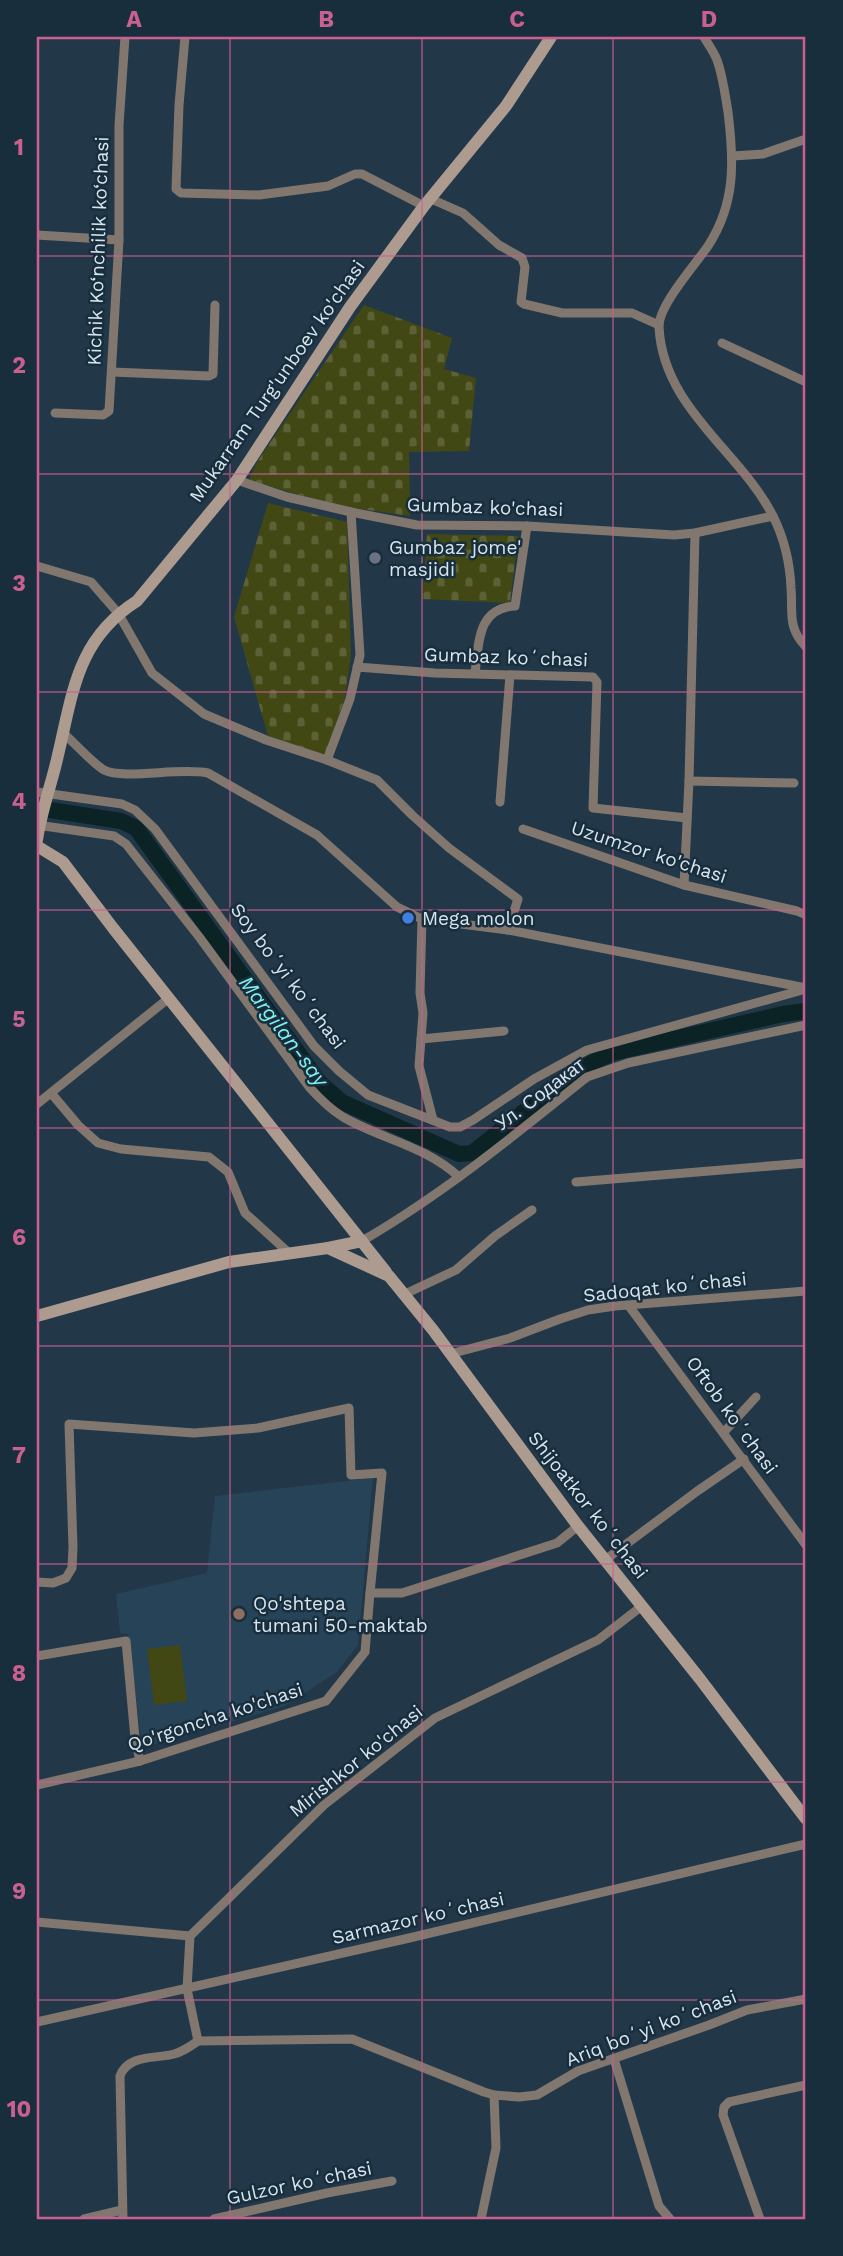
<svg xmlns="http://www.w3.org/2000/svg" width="843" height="2256" font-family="'Work Sans',sans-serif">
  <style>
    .built { fill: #274358 }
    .cemetery { fill: url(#cemetery-stones) }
    .pitch { fill: #414814 }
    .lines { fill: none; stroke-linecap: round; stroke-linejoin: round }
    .river { stroke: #0b2324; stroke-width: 16 }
    .street { stroke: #82776f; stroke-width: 9 }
    .secondary { stroke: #ad9b90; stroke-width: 12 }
    .grid { fill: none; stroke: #c9608f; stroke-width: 2; stroke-opacity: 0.55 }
    .worship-dot { fill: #6b7280; stroke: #182e3d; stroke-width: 2.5 }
    .shop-dot { fill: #3f7fe0; stroke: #182e3d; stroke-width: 2.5 }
    .education-dot { fill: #8d6e63; stroke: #182e3d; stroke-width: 2.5 }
    .labels { text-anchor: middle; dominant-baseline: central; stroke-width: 5; stroke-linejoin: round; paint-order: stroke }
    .street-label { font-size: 19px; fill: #d7e5ef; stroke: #182e3d }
    .poi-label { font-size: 19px; fill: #d7e5ef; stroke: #182e3d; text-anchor: start }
    .water-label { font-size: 21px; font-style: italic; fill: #80f3f3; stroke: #182e3d }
    .neatline { fill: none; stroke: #c9608f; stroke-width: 2.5 }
    .grid-label { font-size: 23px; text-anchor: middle; font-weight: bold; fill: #c9608f }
  </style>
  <defs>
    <pattern id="cemetery-stones" width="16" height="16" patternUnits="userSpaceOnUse" patternTransform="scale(1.75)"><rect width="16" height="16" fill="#414814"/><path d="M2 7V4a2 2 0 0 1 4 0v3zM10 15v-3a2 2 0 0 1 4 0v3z" fill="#5c6236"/></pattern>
  </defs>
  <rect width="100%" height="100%" fill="#223848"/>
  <!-- built -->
  <path class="built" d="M373,1478l-15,167 -21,27 -52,34 -143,42 -14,-114 -8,-1 -4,-39 91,-21 8,-77z"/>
  <!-- cemetery -->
  <g class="cemetery">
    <path d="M364,305l88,33 -8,31 32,9 -7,73 -60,1 1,64 -77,-11 -84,-25 8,-18z"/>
    <path d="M268,503l79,19 4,133 -6,43 -21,59 -56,-21 -34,-119z"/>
    <path d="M427,534l91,2 -8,67 -88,-4z"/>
  </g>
  <!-- pitch -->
  <path class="pitch" d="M180,1645l7,56 -33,4 -7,-56z"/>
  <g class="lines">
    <!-- river -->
    <path class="river" d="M37,808l84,13 15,7 184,255 22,19 117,52 13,-1 102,-81 38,-19 171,-39 23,-3"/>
    <!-- street -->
    <g class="street">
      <path d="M185,37l-6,68 -3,84 5,4 78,2 69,-9 27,-12h7l62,32"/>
      <path d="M704,37c4,7 10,15 13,23 6,16 8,35 11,52 6,49 8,91 -20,134 -13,19 -50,60 -49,81 4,81 81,124 114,189 11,22 17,48 18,72 2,25 -4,39 15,59"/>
      <path d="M733,156l30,-2 43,-15"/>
      <path d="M431,199l32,14 36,32 23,13 3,9 -4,35 3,2 38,9h70l27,12"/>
      <path d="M37,235l82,5"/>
      <path d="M722,343l84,39"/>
      <path d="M112,372l97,4 4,-2 2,-69"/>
      <path d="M55,413l48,2 6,-4 10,-171v-115l6,-88"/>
      <path d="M237,480l50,17 64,15 66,13 110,1 147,9 21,-2 78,-17"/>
      <path d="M37,566l54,16 27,31 34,60 52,41 62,26 61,20 50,20 35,35 37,33 69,51 -10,31"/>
      <path d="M357,667l78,6 158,4 4,5 -4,126 94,10"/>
      <path d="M475,673c4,-30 2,-65 40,-67l12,-80"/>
      <path d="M63,733c12,10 28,29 41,37 19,10 77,-3 104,3l109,62 80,72 25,12 86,11 298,58"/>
      <path d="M327,760l23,-61 10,-44 -9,-143"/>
      <path d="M689,781l105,2"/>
      <path d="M37,792l85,12 13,6 20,19 159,217 25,25 29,24 82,32h10l13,-7 61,-41 53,-29 219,-61"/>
      <path d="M500,802l10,-127"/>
      <path d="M37,825l77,11 12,8 74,94 110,150c10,11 20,21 33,29 38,22 83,29 116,60"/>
      <path d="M523,829l161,56 113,26 9,4"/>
      <path d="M684,885l5,-104 6,-248"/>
      <path d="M422,919l-2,74 3,20 -4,53 14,54"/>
      <path d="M421,1039l83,-8"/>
      <path d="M51,1093l27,32 20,18 23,6 88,8 19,15 17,41 44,40"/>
      <path d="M37,1104l132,-106"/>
      <path d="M576,1182l230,-19"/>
      <path d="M362,1241c81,-47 153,-106 225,-164l41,-14 178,-38"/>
      <path d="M405,1294l51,-24 39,-34 37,-26"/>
      <path d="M629,1306l177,239"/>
      <path d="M450,1354l60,-16 50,-19 28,-9 27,-4 191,-15"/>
      <path d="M724,1432l32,-35"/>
      <path d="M605,1560l91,-68 48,-33"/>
      <path d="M37,1582l16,1 13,-5 6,-10 1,-21 -4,-123 125,9 64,-5 91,-20 2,67 31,-2 -12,120"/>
      <path d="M642,1606l-44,34 -163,78 -111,87 -134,131 -3,53 11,52 154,-2 132,53 10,3 25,2 18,-2 41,-24 131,-46 38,-15 59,-11"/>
      <path d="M37,1656l89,-15 9,97 5,23"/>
      <path d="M37,1785l103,-24 186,-60 39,-49 5,-59h32l155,-50 21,-17"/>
      <path d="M37,1922l153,14"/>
      <path d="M37,2022l368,-83 401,-95"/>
      <path d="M614,2059l45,147 11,13"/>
      <path d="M84,2219l38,-9"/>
      <path d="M123,2219l-3,-143c8,-22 36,-17 54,-22 8,-2 17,-8 24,-13"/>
      <path d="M214,2219l113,-26 65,-12"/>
      <path d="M481,2219l15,-71 -2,-53"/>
      <path d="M760,2219l-37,-104 1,-8 5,-5 77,-17"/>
    </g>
    <!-- secondary -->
    <g class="secondary">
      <path d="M37,840c4,-29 15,-57 21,-85 15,-63 19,-116 79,-154l100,-121 113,-173 74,-101 82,-100 45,-69"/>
      <path d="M37,846l26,16 50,66 273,344"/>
      <path d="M328,1248l34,-7"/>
      <path d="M37,1316l192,-54 99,-14 61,28 44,54 145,196 122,153 106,140"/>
    </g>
  </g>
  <!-- grid -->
  <path class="grid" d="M230,37v2182M422,37v2182M613,37v2182M37,256h769M37,474h769M37,692h769M37,910h769M37,1128h769M37,1346h769M37,1564h769M37,1782h769M37,2000h769"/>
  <!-- markers -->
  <circle class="worship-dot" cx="375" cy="558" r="7"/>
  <circle class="shop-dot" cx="408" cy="918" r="7"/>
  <circle class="education-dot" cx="239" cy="1614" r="7"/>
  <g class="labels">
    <!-- street labels -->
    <g class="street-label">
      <text transform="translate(98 251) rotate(-88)">Kichik Ko‘nchilik ko‘chasi</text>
      <text transform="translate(277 381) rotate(-55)">Mukarram Turg'unboev ko'chasi</text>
      <text transform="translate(485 507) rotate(2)">Gumbaz ko'chasi</text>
      <text transform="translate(506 657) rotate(2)">Gumbaz koʻchasi</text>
      <text transform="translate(649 852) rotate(18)">Uzumzor ko'chasi</text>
      <text transform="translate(288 976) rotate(53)">Soy boʻyi koʻchasi</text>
      <text transform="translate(540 1094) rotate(-37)">Ул. Содакат</text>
      <text transform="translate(665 1287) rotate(-6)">Sadoqat koʻchasi</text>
      <text transform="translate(732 1415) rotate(54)">Oftob koʻchasi</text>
      <text transform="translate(588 1505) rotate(52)">Shijoatkor koʻchasi</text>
      <text transform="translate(215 1717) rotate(-18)">Qo'rgoncha ko'chasi</text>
      <text transform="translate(356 1761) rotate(-39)">Mirishkor ko'chasi</text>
      <text transform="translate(418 1918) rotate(-13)">Sarmazor koʻchasi</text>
      <text transform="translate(651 2028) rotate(-21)">Ariq boʻyi koʻchasi</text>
      <text transform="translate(299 2183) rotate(-12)">Gulzor koʻchasi</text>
    </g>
    <!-- poi labels -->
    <g class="poi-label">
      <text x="389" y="547">Gumbaz jome'<tspan x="389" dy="22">masjidi</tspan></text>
      <text x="422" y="918">Mega molon</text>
      <text x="253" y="1603">Qo'shtepa<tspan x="253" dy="22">tumani 50-maktab</tspan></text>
    </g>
    <!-- water labels -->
    <g class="water-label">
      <text transform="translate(284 1031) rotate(53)">Margilan-say</text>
    </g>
  </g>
  <!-- border -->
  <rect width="843" height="2256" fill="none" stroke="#182e3d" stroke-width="77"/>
  <rect x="38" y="38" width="766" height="2180" class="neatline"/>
  <g class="grid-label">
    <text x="134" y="27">A</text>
    <text x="326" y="27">B</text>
    <text x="517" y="27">C</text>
    <text x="709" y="27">D</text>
    <text x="19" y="155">1</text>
    <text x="19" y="373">2</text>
    <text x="19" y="591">3</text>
    <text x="19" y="809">4</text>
    <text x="19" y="1027">5</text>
    <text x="19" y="1245">6</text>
    <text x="19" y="1463">7</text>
    <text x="19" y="1681">8</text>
    <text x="19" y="1899">9</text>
    <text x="19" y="2117">10</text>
  </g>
</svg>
